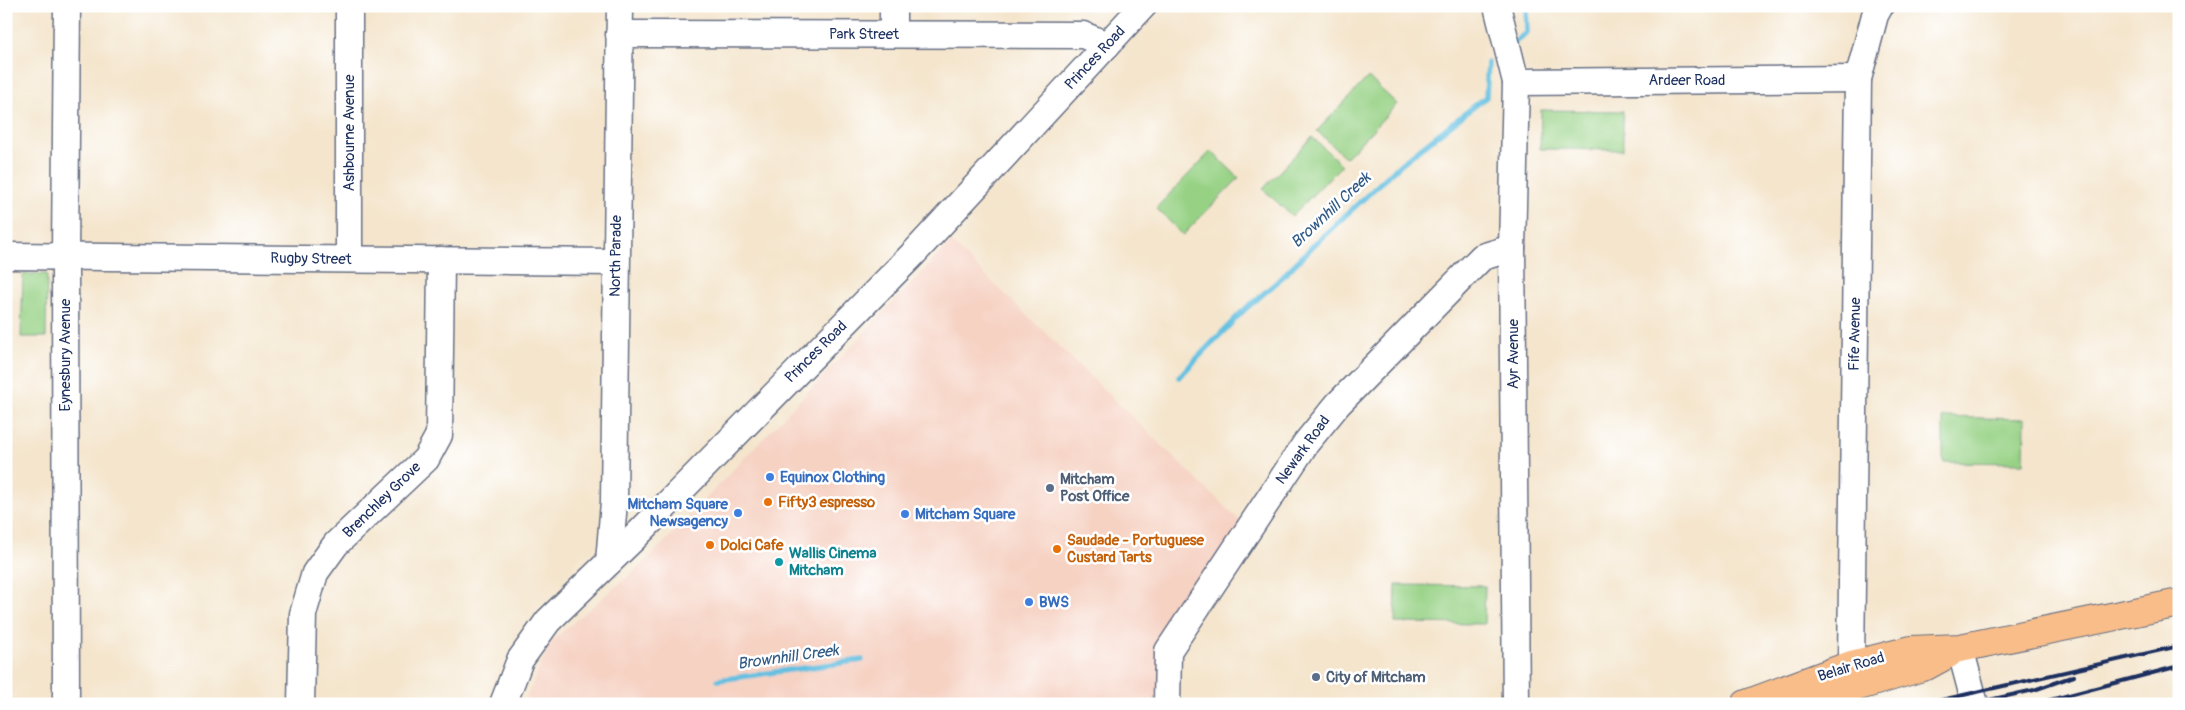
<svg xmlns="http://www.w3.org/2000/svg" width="2185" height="710" font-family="Pangolin,sans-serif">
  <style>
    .built { fill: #f6d2c3 }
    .green { fill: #96d184; stroke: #588071 }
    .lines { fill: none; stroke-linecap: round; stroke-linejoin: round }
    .stream { stroke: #63c0e1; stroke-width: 5.5 }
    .minor-casing { stroke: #676f84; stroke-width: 29 }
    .major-casing { stroke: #676f84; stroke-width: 30 }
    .minor { stroke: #fff; stroke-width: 26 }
    .major { stroke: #f8bd89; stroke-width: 28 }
    .rail { stroke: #1b2f5e; stroke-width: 4 }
    .shop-dot { fill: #3f7fe0; stroke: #fff; stroke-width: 2 }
    .service-dot { fill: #5c6f8a; stroke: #fff; stroke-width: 2 }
    .food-dot { fill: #e8710a; stroke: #fff; stroke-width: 2 }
    .culture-dot { fill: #0f9aa8; stroke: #fff; stroke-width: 2 }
    .labels { text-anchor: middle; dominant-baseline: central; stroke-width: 5; stroke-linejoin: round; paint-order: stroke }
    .street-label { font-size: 15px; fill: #1b2f5e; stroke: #fff }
    .shop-label { font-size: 15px; font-weight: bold; fill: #366cbe; stroke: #fff; text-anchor: start }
    .service-label { font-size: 15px; font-weight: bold; fill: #4e5e75; stroke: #fff; text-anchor: start }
    .food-label { font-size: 15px; font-weight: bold; fill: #c56008; stroke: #fff; text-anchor: start }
    .culture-label { font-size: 15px; font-weight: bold; fill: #0d838f; stroke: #fff; text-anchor: start }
    .water-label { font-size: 16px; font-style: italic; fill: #315a85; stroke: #fff }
  </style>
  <rect width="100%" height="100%" fill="#fff"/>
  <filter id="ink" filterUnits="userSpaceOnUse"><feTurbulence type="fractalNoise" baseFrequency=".02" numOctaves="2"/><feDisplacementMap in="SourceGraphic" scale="10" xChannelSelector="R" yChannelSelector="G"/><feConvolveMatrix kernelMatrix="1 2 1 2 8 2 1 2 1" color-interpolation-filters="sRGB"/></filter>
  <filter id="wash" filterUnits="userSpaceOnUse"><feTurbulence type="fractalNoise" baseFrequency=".0096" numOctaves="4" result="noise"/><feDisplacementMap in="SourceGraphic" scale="20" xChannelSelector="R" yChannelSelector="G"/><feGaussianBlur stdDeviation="1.12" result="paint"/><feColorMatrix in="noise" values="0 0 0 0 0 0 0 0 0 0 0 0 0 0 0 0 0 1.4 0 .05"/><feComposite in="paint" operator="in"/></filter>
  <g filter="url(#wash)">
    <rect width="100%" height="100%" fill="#f4e5cc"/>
    <!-- built -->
    <path class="built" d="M951,242l293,283 -90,179h-630l26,-62 96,-81z"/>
    <!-- green -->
    <g class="green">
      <path d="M1368,77l29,27 -51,54 -29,-27z"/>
      <path d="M1541,110l82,1v39l-83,-1z"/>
      <path d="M1312,137l30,28 -50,51 -29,-27z"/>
      <path d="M1211,151l28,27 -56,57 -27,-27z"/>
      <path d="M23,274h24l-1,63h-25z"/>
      <path d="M1943,417l82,2 -1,44 -81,-1z"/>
      <path d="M1396,585l89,1 -1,38 -89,-1z"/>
    </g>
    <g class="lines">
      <!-- stream -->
      <g class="stream">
        <path d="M1514,43l13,-11 -1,-26"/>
        <path d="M1179,377l64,-66 33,-28 43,-43 83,-77 84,-66 2,-34"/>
        <path d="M718,680l144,-20"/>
      </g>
    </g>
  </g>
  <g filter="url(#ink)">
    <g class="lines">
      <defs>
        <g id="minor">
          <path d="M1497,6l19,76 -4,166 4,456"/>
          <path d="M619,34l464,1 24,10"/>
          <path d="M893,34v-28"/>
          <path d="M1516,82l342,-3"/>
          <path d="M6,256l610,6"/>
          <path d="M349,259v-253"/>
          <path d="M609,562l5,-60 6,-496"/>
          <path d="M1960,648l15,56"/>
          <path d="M1851,665l7,-586 17,-64 5,-9"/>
          <path d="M66,704l-1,-448 2,-250"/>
          <path d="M301,704l2,-90 12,-41 21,-29 90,-85 13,-24 2,-175"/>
          <path d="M503,704l17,-44 28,-39 86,-83 280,-285 229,-247"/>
          <path d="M1167,704l1,-53 138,-208 32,-39 144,-147 30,-9"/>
        </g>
        <g id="major">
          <path d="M1746,704l105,-39 60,-15 49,-2 219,-45"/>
          <path d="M1799,704l127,-38 22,-12"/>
        </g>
      </defs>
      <!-- minor casing -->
      <use href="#minor" class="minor-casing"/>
      <!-- major casing -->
      <use href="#major" class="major-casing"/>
      <!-- minor -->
      <use href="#minor" class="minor"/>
      <!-- major -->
      <use href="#major" class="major"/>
      <!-- rail -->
      <g class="rail">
        <path d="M1924,704l255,-58"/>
        <path d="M1971,704l63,-14 40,-14"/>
        <path d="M2035,704l144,-38"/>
      </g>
    </g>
  </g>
  <!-- markers -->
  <g class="shop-dot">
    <circle cx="770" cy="477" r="5"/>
    <circle cx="738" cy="513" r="5"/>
    <circle cx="905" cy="514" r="5"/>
    <circle cx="1029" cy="602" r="5"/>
  </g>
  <g class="service-dot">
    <circle cx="1050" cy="488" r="5"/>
    <circle cx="1316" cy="677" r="5"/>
  </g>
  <g class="food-dot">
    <circle cx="768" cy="502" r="5"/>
    <circle cx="710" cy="545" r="5"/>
    <circle cx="1057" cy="549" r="5"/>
  </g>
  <circle class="culture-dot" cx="779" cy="562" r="5"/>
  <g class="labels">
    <!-- street labels -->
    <g class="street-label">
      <text x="864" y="34">Park Street</text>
      <text transform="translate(1095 58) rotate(-47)">Princes Road</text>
      <text x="1687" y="80">Ardeer Road</text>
      <text transform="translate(349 133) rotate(-90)">Ashbourne Avenue</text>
      <text transform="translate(616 256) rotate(-89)">North Parade</text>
      <text transform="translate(311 259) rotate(1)">Rugby Street</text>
      <text transform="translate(1855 334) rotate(-89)">Fife Avenue</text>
      <text transform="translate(816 352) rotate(-45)">Princes Road</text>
      <text transform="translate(1513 354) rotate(-90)">Ayr Avenue</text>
      <text transform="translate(65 355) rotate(-90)">Eynesbury Avenue</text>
      <text transform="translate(1303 450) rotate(-54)">Newark Road</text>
      <text transform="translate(382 500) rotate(-44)">Brenchley Grove</text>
      <text transform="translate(1851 667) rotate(-17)">Belair Road</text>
    </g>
    <!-- shop labels -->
    <g class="shop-label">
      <text x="780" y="477">Equinox Clothing</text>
      <text x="728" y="504" text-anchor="end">Mitcham Square<tspan x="728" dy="17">Newsagency</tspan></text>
      <text x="915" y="514">Mitcham Square</text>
      <text x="1039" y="602">BWS</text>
    </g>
    <!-- service labels -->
    <g class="service-label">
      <text x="1060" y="479">Mitcham<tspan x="1060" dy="17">Post Office</tspan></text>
      <text x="1326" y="677">City of Mitcham</text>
    </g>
    <!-- food labels -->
    <g class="food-label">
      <text x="778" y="502">Fifty3 espresso</text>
      <text x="1067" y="540">Saudade - Portuguese<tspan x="1067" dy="17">Custard Tarts</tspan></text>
      <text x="720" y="545">Dolci Cafe</text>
    </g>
    <!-- culture labels -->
    <g class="culture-label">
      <text x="789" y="553">Wallis Cinema<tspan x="789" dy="17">Mitcham</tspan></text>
    </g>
    <!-- water labels -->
    <g class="water-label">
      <text transform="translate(1331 210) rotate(-43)">Brownhill Creek</text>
      <text transform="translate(788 657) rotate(-8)">Brownhill Creek</text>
    </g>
  </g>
  <!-- margin -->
  <rect width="2185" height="710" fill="none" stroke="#fff" stroke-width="25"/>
</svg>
